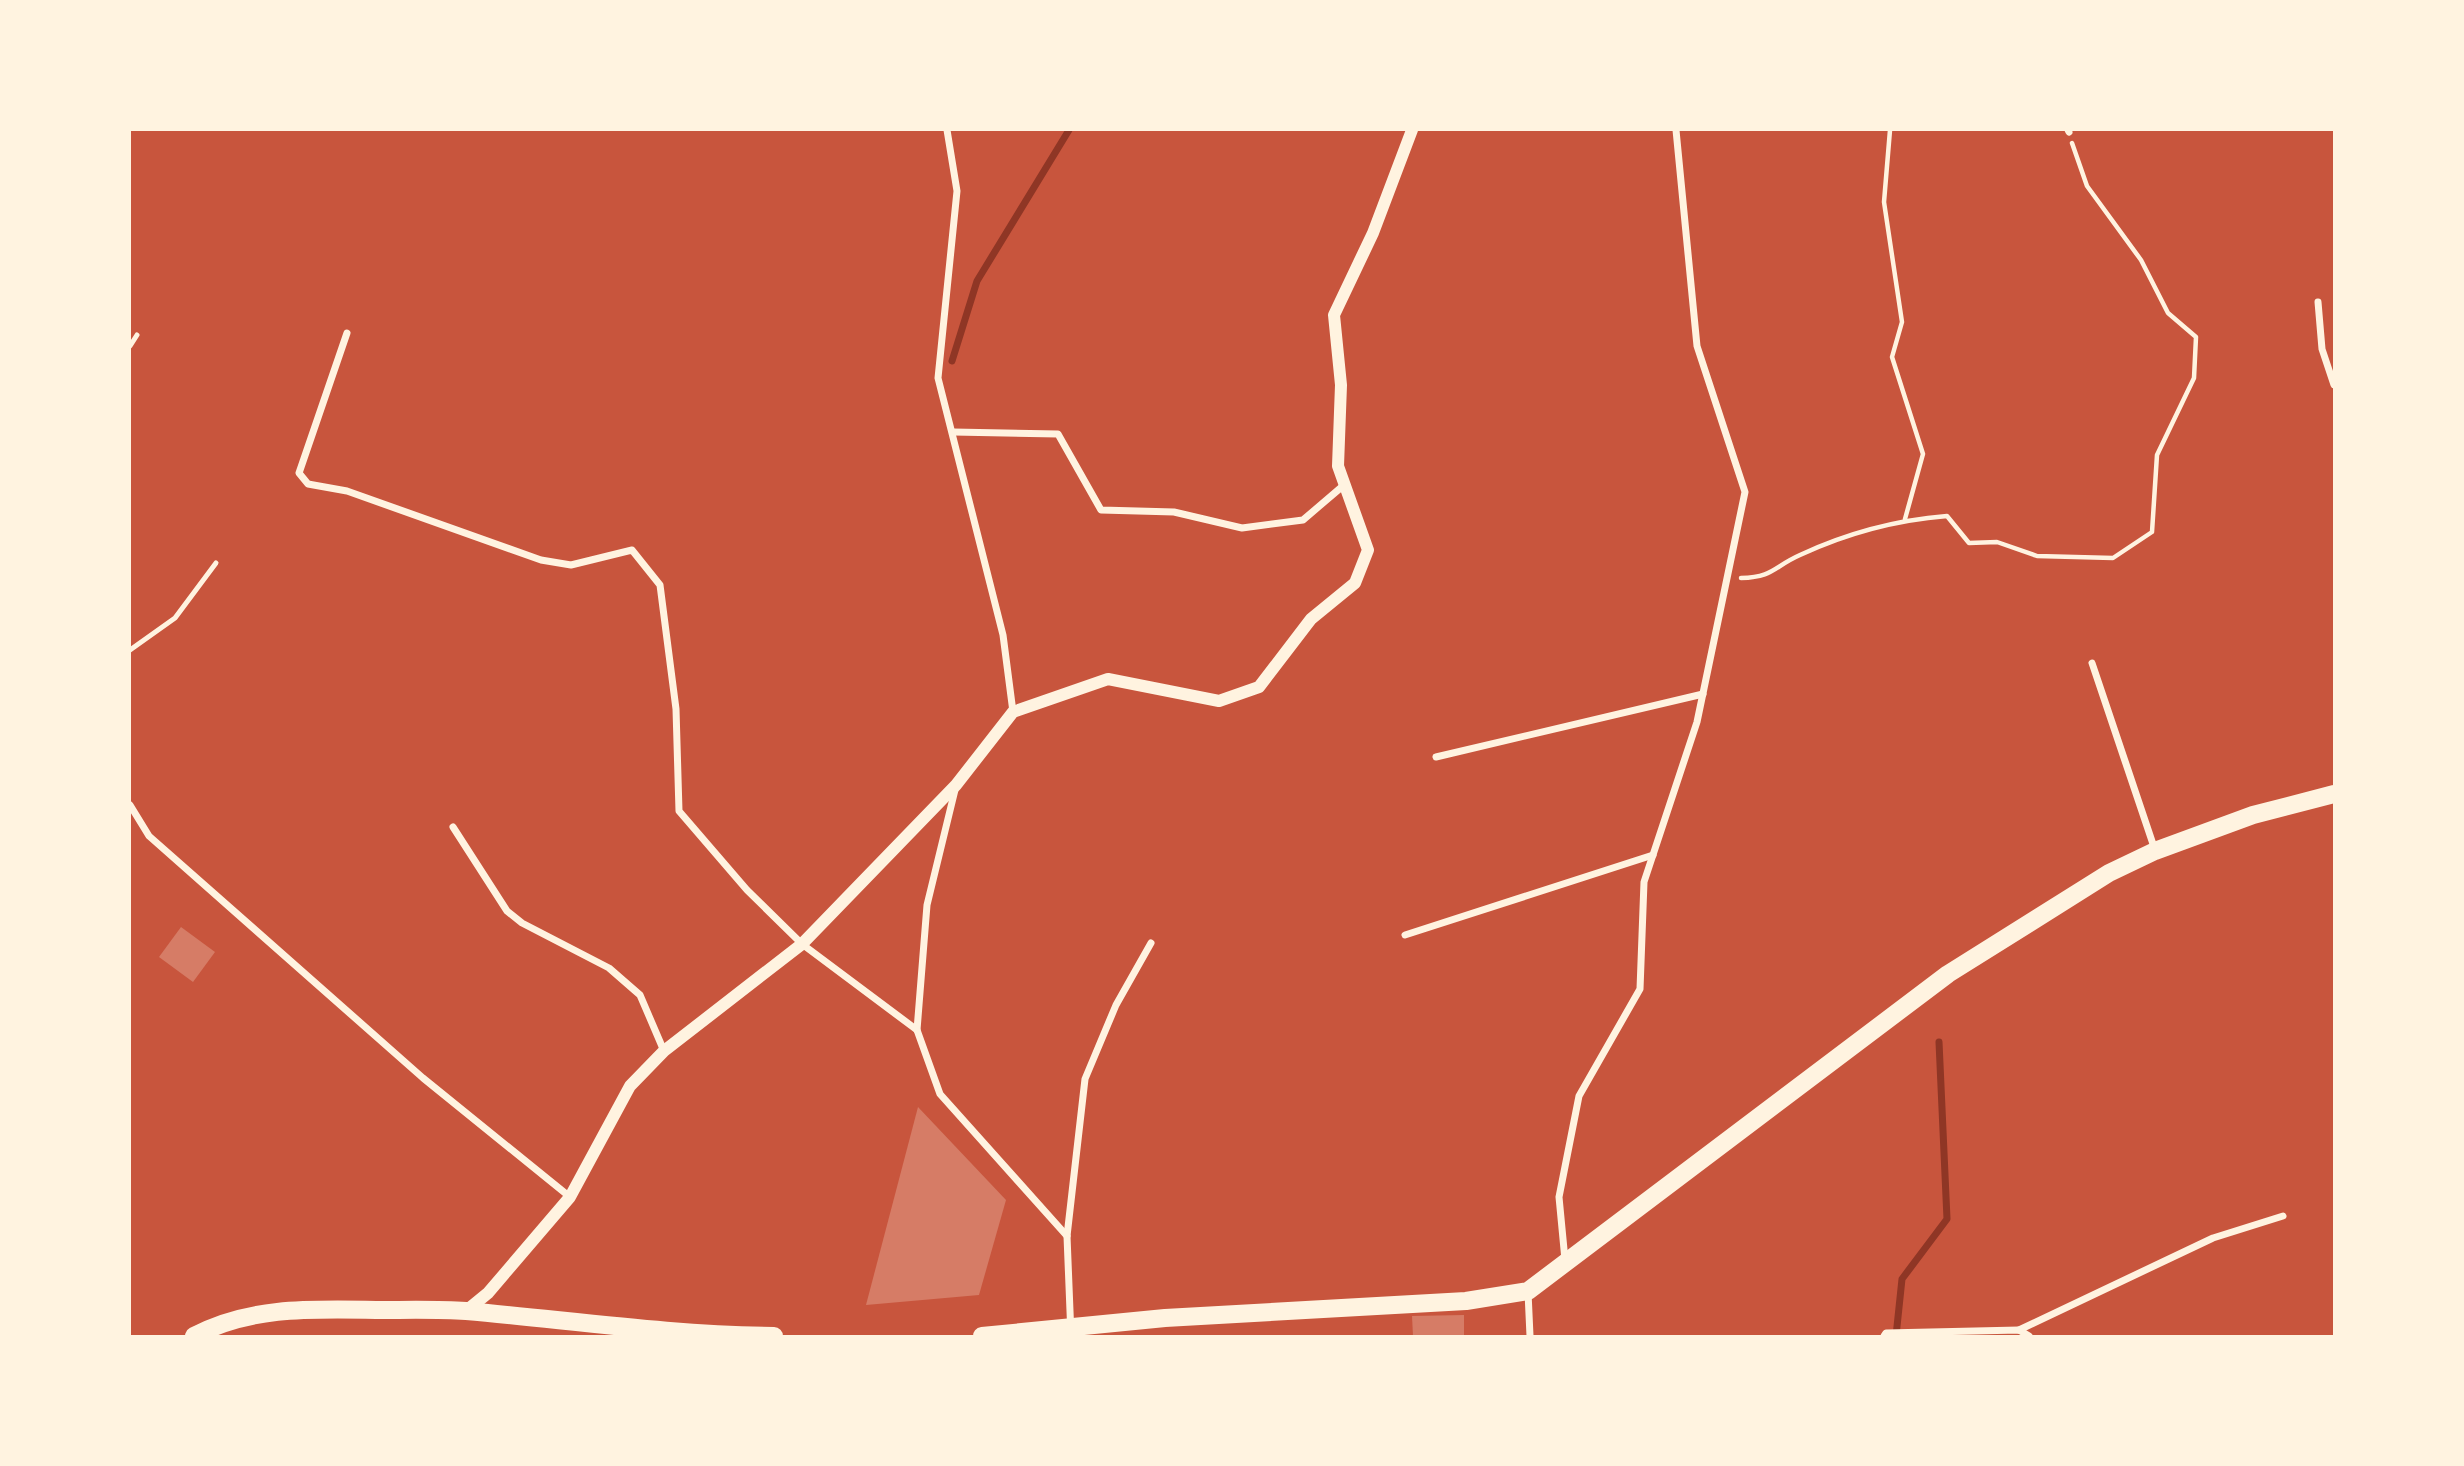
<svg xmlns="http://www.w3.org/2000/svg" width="2464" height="1466" font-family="'Open Sans',sans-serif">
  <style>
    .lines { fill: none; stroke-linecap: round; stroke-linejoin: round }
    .stream { stroke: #8f3625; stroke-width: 7 }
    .building { fill: #d67c66 }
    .path { stroke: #fff3e0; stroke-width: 4.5 }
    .service { stroke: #fff3e0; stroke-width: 5 }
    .minor { stroke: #fff3e0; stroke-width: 7 }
    .tertiary { stroke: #fff3e0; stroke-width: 12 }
    .primary { stroke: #fff3e0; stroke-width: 18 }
  </style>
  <rect width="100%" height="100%" fill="#c8553d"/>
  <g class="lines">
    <!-- stream -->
    <g class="stream">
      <path d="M952,361l25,-80 92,-151"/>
      <path d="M1896,1336l6,-57 45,-60 -8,-177"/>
    </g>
  </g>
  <!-- building -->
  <g class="building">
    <path d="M181,927l34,25 -22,30 -34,-25z"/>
    <path d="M918,1107l88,93 -27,95 -113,10z"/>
    <path d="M1464,1315v21h-51l-1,-20z"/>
  </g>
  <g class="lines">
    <!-- path -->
    <g class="path">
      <path d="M1890,130l-6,72 18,120 -10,35 31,97 -18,65"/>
      <path d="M1741,578c33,-1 32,-11 59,-23 45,-21 97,-35 147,-39l22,27 28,-1 40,14 76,2 39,-26 5,-77 37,-77 2,-41 -28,-24 -27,-53 -54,-74 -15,-43"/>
    </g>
    <!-- service -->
    <g class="service">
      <path d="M130,346l7,-11"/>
      <path d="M130,650l45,-32 41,-55"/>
    </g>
    <!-- minor -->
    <g class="minor">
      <path d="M947,130l10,61 -19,187 65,257 10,77"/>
      <path d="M2068,130l1,2"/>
      <path d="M2318,302l4,47 12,36"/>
      <path d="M347,333l-48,140 9,11 39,7 194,69 30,5 61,-15 28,35 16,124 3,102 68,79 55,54 115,86 23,64 127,142"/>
      <path d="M953,432l105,2 43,76 73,2 68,16 61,-8 41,-35"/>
      <path d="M2092,663l63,187"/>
      <path d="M1436,757l267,-63"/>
      <path d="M130,805l19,31 274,242 147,119"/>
      <path d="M453,827l54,84 15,12 87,45 31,27 24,56"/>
      <path d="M1405,935l248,-80"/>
      <path d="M917,1030l10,-125 28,-115"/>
      <path d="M1565,1260l-6,-63 20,-101 61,-107 4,-107 53,-160 48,-230 -48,-146 -21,-216"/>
      <path d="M1528,1292l2,44"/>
      <path d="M2019,1330l194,-92 70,-22"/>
      <path d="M1071,1336l-4,-100 18,-157 31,-74 35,-62"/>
      <path d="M1884,1336l2,-3 133,-3 10,6"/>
    </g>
    <!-- tertiary -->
    <path class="tertiary" d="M466,1311l22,-18 82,-96 60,-111 34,-35 138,-107 154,-159 57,-73 95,-33 111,22 40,-14 52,-68 44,-36 13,-33 -30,-84 3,-81 -7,-70 39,-82 39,-103"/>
    <!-- primary -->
    <g class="primary">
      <path d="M194,1336c56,-30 120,-27 182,-26 30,0 61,-1 90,1 103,9 205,24 308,25"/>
      <path d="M982,1336l183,-18 301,-17 62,-10 420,-317 161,-101 46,-22 98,-36 81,-21"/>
    </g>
  </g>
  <!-- border -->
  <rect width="2464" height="1466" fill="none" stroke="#fff3e0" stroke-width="262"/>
</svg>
